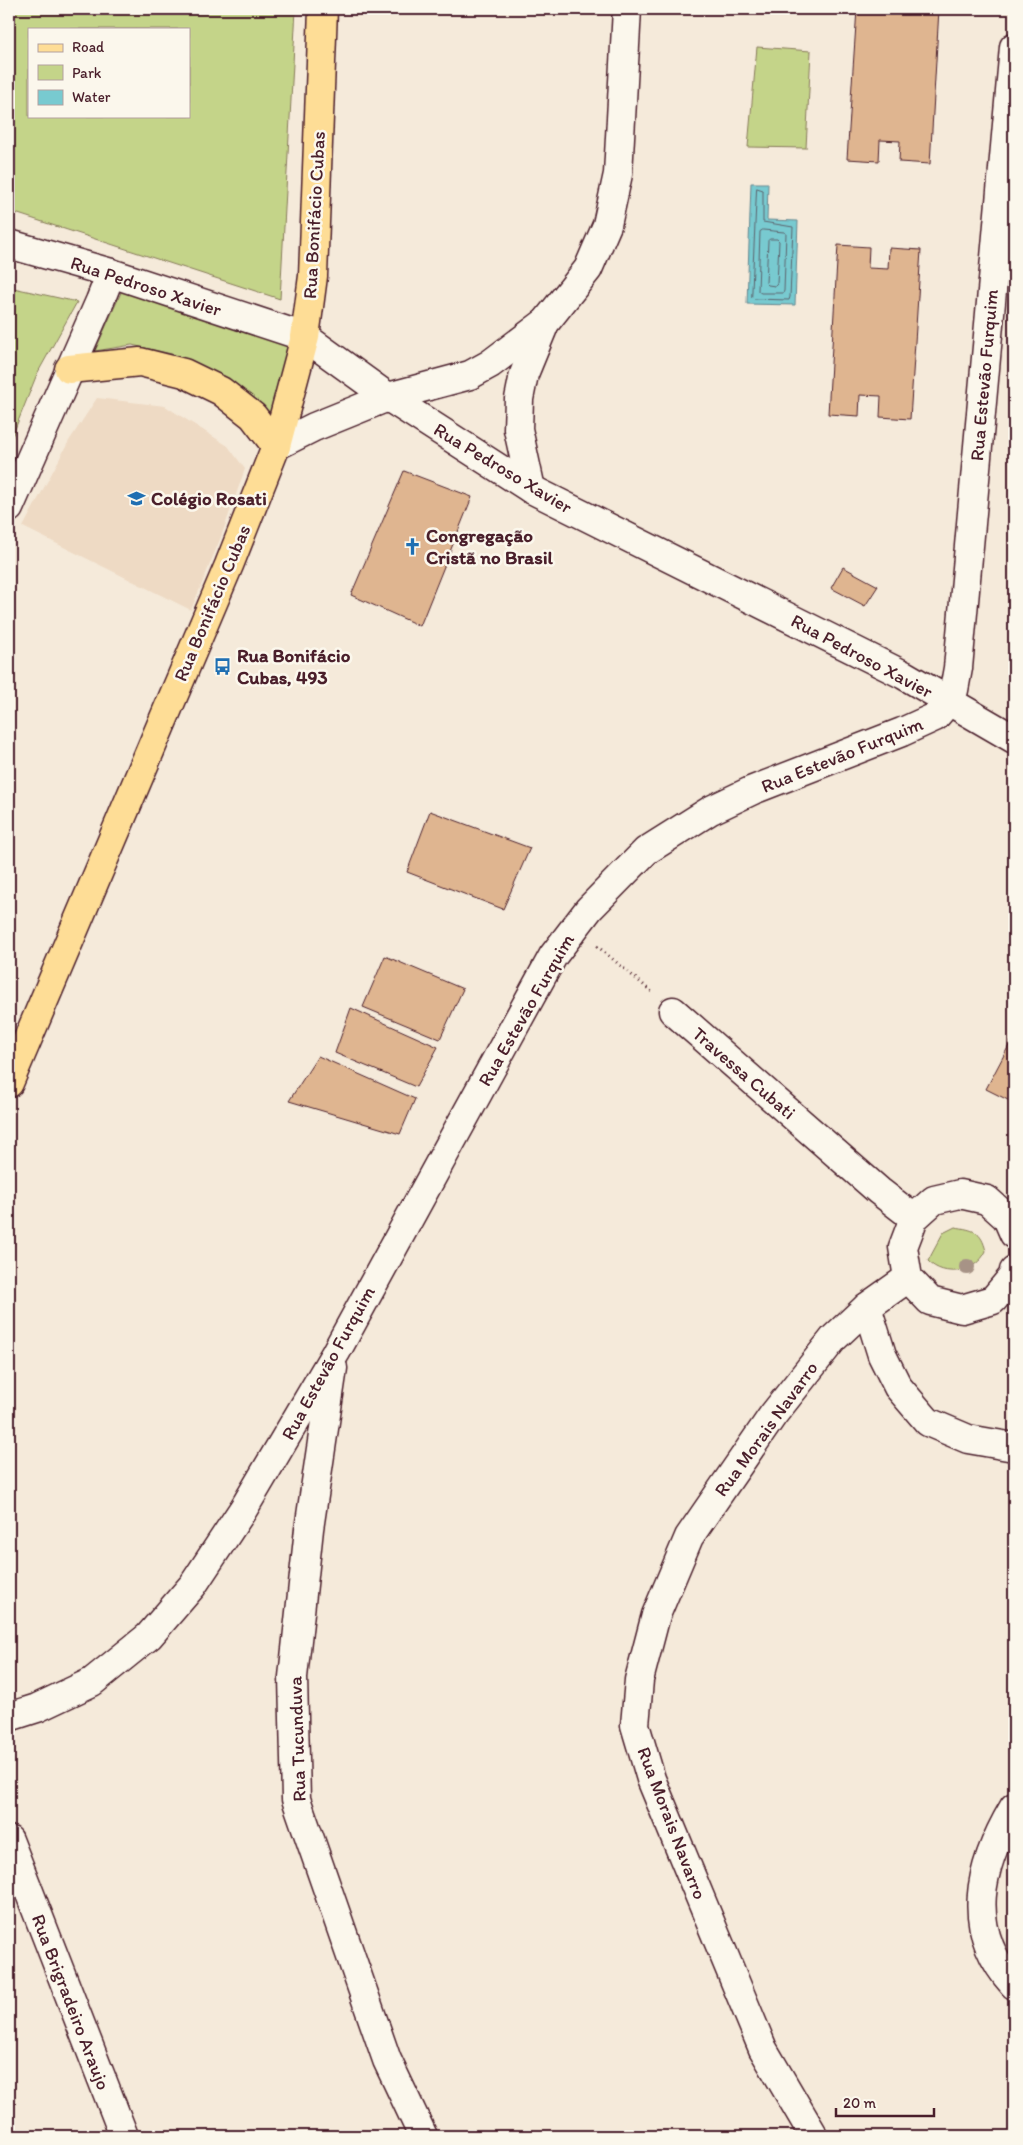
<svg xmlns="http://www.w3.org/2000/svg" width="1023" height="2145" font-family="Itim,sans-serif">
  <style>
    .built { fill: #eedac4 }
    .green { fill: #c4d489; stroke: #877a5a; fill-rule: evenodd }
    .water { fill: #78cad0; stroke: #66868e }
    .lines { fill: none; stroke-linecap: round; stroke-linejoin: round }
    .shore { stroke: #5c636d; stroke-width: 1 }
    .building { fill: #dfb590; stroke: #4a1f2b }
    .minor-casing { stroke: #4a1f2b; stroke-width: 31 }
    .major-casing { stroke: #4a1f2b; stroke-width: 31 }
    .path { stroke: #4a1f2b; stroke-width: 3; stroke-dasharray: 1 4; stroke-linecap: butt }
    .minor { stroke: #fbf7ec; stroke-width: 28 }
    .major { stroke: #fedd96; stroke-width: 28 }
    .tree { fill: #a79386 }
    .labels { text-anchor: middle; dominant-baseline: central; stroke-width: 5; stroke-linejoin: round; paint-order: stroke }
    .street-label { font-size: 19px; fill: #4a1f2b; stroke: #fbf7ec }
    .poi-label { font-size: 19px; font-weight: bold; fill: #4a1f2b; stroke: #fbf7ec; text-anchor: start }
  </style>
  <rect width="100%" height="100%" fill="#f5eada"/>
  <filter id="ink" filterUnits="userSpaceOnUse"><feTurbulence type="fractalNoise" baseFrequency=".02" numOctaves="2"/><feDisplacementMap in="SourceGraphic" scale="10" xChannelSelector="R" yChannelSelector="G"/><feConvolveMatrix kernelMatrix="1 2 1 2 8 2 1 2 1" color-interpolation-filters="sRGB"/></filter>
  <g filter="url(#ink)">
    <!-- built -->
    <path class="built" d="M97,398l68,8 63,40 17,23 -24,68 -30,73 -168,-83 46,-86z"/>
    <!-- green -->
    <g class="green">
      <path d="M9,9h287l-16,290 -271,-88zM29,29h160v87h-160z"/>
      <path d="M757,47l54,4 -5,97 -58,-1z"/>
      <path d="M9,287l68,15 -40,72 -28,70z"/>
      <path d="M123,288l168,59 -20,81 -58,-54 -37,-19 -44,-10 -37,6z"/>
      <path d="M955,1227c19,3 26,4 31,24 -10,22 -42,27 -58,10l15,-28z"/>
    </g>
    <!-- water -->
    <path class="water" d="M751,183h17l-1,37 31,1 -3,84 -48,-1z"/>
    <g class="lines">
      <!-- shore -->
      <g class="shore">
        <path d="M757,188l6,2v32l30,5 -3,70 -1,3 -35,-1 -2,-2z"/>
        <path d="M763,230l21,2 2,1 -2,58 -1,2h-22l-3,-2 2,-59z"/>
        <path d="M770,239h7l2,2 -2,43 -2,2 -7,-1 -2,-2 2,-42z"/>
      </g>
    </g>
    <!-- building -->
    <g class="building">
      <path d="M857,9h31l-1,4 21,1v-5h31l-9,155 -31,-2 1,-21 -20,-1 -1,21 -32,-2z"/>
      <path d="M838,245l31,2 -1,21 20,1 1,-21 32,2 -11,169 -30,-2 1,-21 -21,-1 -1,21 -31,-2z"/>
      <path d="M404,471l68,26 -52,129 -69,-31z"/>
      <path d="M843,567l35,19 -13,20 -34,-18z"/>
      <path d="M430,811l100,37 -27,61 -96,-37z"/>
      <path d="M385,956l78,33 -23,50 -77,-32z"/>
      <path d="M351,1008l87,39 -22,40 -81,-34z"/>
      <path d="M1014,1036v67l-28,-14z"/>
      <path d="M318,1056l97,43 -15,35 -111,-33z"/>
    </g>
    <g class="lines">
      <defs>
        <g id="minor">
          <path d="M9,244l102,29 194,64 83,60 143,92 373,186 110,64"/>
          <path d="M276,446l38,-19 74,-30 82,-22 20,-11 53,-40"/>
          <path d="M531,489l-13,-60 1,-30 5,-25 21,-51 43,-54 19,-44 11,-51 9,-165"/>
          <path d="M9,508l91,-207 11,-28"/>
          <path d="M673,1011l206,180 35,27"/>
          <path d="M1014,1234l-7,-16 -20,-18 -27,-6 -26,6 -20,18 -11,29 5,31 22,23 32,8 31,-9 21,-25v-4"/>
          <path d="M867,1307l15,48 16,32 30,35 40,17 46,8"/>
          <path d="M333,1368l-24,161 -16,148 3,122 91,261 36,76"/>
          <path d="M9,1717l28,-9 55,-26 57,-46 44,-51 51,-77 92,-156 217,-396 36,-47 57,-58 65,-41 42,-20 149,-58 33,-15 13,-15 6,-12 4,-22 56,-621"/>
          <path d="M1014,1807c-35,59 -51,121 0,178"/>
          <path d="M9,1840l115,296"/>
          <path d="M814,2136l-51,-87 -112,-270 -16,-54 4,-45 17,-65 33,-78 84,-122 61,-77 33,-31 41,-29"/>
        </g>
        <g id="major">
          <path d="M69,369l71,-7 44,11 37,18 32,25 23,30"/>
          <path d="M9,1083l220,-518 47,-119 29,-109 8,-61 10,-267"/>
        </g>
      </defs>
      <!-- minor casing -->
      <use href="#minor" class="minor-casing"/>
      <!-- major casing -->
      <use href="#major" class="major-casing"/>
      <!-- path -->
      <path class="path" d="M597,946l55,46"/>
      <!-- minor -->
      <use href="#minor" class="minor"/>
      <!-- major -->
      <use href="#major" class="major"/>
    </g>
    <!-- trees -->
    <circle class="tree" cx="967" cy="1267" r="8"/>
  </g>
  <!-- icons -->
  <defs>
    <symbol id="school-bare" viewBox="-9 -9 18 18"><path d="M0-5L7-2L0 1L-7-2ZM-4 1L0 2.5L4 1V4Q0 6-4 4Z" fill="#1f6fb2" stroke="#fbf7ec" stroke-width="2.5" paint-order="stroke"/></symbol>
    <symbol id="church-bare" viewBox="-9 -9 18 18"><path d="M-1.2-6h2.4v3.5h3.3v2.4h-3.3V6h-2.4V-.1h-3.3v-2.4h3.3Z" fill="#1f6fb2" stroke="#fbf7ec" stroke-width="2.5" paint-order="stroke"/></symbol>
    <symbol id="bus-bare" viewBox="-9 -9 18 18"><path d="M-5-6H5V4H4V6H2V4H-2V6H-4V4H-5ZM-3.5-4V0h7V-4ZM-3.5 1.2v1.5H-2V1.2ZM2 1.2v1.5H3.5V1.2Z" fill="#1f6fb2" stroke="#fbf7ec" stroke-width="2.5" paint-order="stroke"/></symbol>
  </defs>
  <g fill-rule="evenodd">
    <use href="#school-bare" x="124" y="486" width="25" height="25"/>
    <use href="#church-bare" x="400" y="534" width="25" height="25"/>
    <use href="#bus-bare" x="210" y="654" width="25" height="25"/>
  </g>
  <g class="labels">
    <!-- street labels -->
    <g class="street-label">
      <text transform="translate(314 215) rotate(-87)">Rua Bonifácio Cubas</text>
      <text transform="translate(146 286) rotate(18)">Rua Pedroso Xavier</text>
      <text transform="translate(984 375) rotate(-85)">Rua Estevão Furquim</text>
      <text transform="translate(503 468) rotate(31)">Rua Pedroso Xavier</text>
      <text transform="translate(212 603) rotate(-67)">Rua Bonifácio Cubas</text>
      <text transform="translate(862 656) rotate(28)">Rua Pedroso Xavier</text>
      <text transform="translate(842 755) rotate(-22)">Rua Estevão Furquim</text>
      <text transform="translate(526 1010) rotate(-60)">Rua Estevão Furquim</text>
      <text transform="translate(744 1073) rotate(41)">Travessa Cubati</text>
      <text transform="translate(328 1363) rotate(-61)">Rua Estevão Furquim</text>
      <text transform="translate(766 1429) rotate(-54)">Rua Morais Navarro</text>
      <text transform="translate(297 1739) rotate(-92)">Rua Tucunduva</text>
      <text transform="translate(672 1823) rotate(69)">Rua Morais Navarro</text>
      <text transform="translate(71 2002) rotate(69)">Rua Brigradeiro Araujo</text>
    </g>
    <!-- poi labels -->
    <g class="poi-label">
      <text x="151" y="498">Colégio Rosati</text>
      <text x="426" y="535">Congregação<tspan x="426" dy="22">Cristã no Brasil</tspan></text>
      <text x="237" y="655">Rua Bonifácio<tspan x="237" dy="22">Cubas, 493</tspan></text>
    </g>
  </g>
  <!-- margin -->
  <rect width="1023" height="2145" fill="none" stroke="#fbf7ec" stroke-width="30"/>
  <rect x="15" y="15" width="993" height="2115" fill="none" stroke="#4a1f2b" stroke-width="2" filter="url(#ink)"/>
  <!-- legend -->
  <rect x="28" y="28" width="162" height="90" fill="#fbf7ec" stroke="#b4a19f"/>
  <rect x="38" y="44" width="25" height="8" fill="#fedd96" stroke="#b4a19f"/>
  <text x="72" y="52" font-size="15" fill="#4a1f2b">Road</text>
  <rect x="38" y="65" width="25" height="15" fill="#c4d489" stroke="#b4a19f"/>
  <text x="72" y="78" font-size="15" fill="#4a1f2b">Park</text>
  <rect x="38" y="90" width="25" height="15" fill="#78cad0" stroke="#b4a19f"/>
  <text x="72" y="102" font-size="15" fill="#4a1f2b">Water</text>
  <!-- scale -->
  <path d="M836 2108v8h98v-8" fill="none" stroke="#4a1f2b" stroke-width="2.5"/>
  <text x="843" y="2108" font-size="15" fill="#4a1f2b" stroke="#fbf7ec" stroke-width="4" paint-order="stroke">20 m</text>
</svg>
